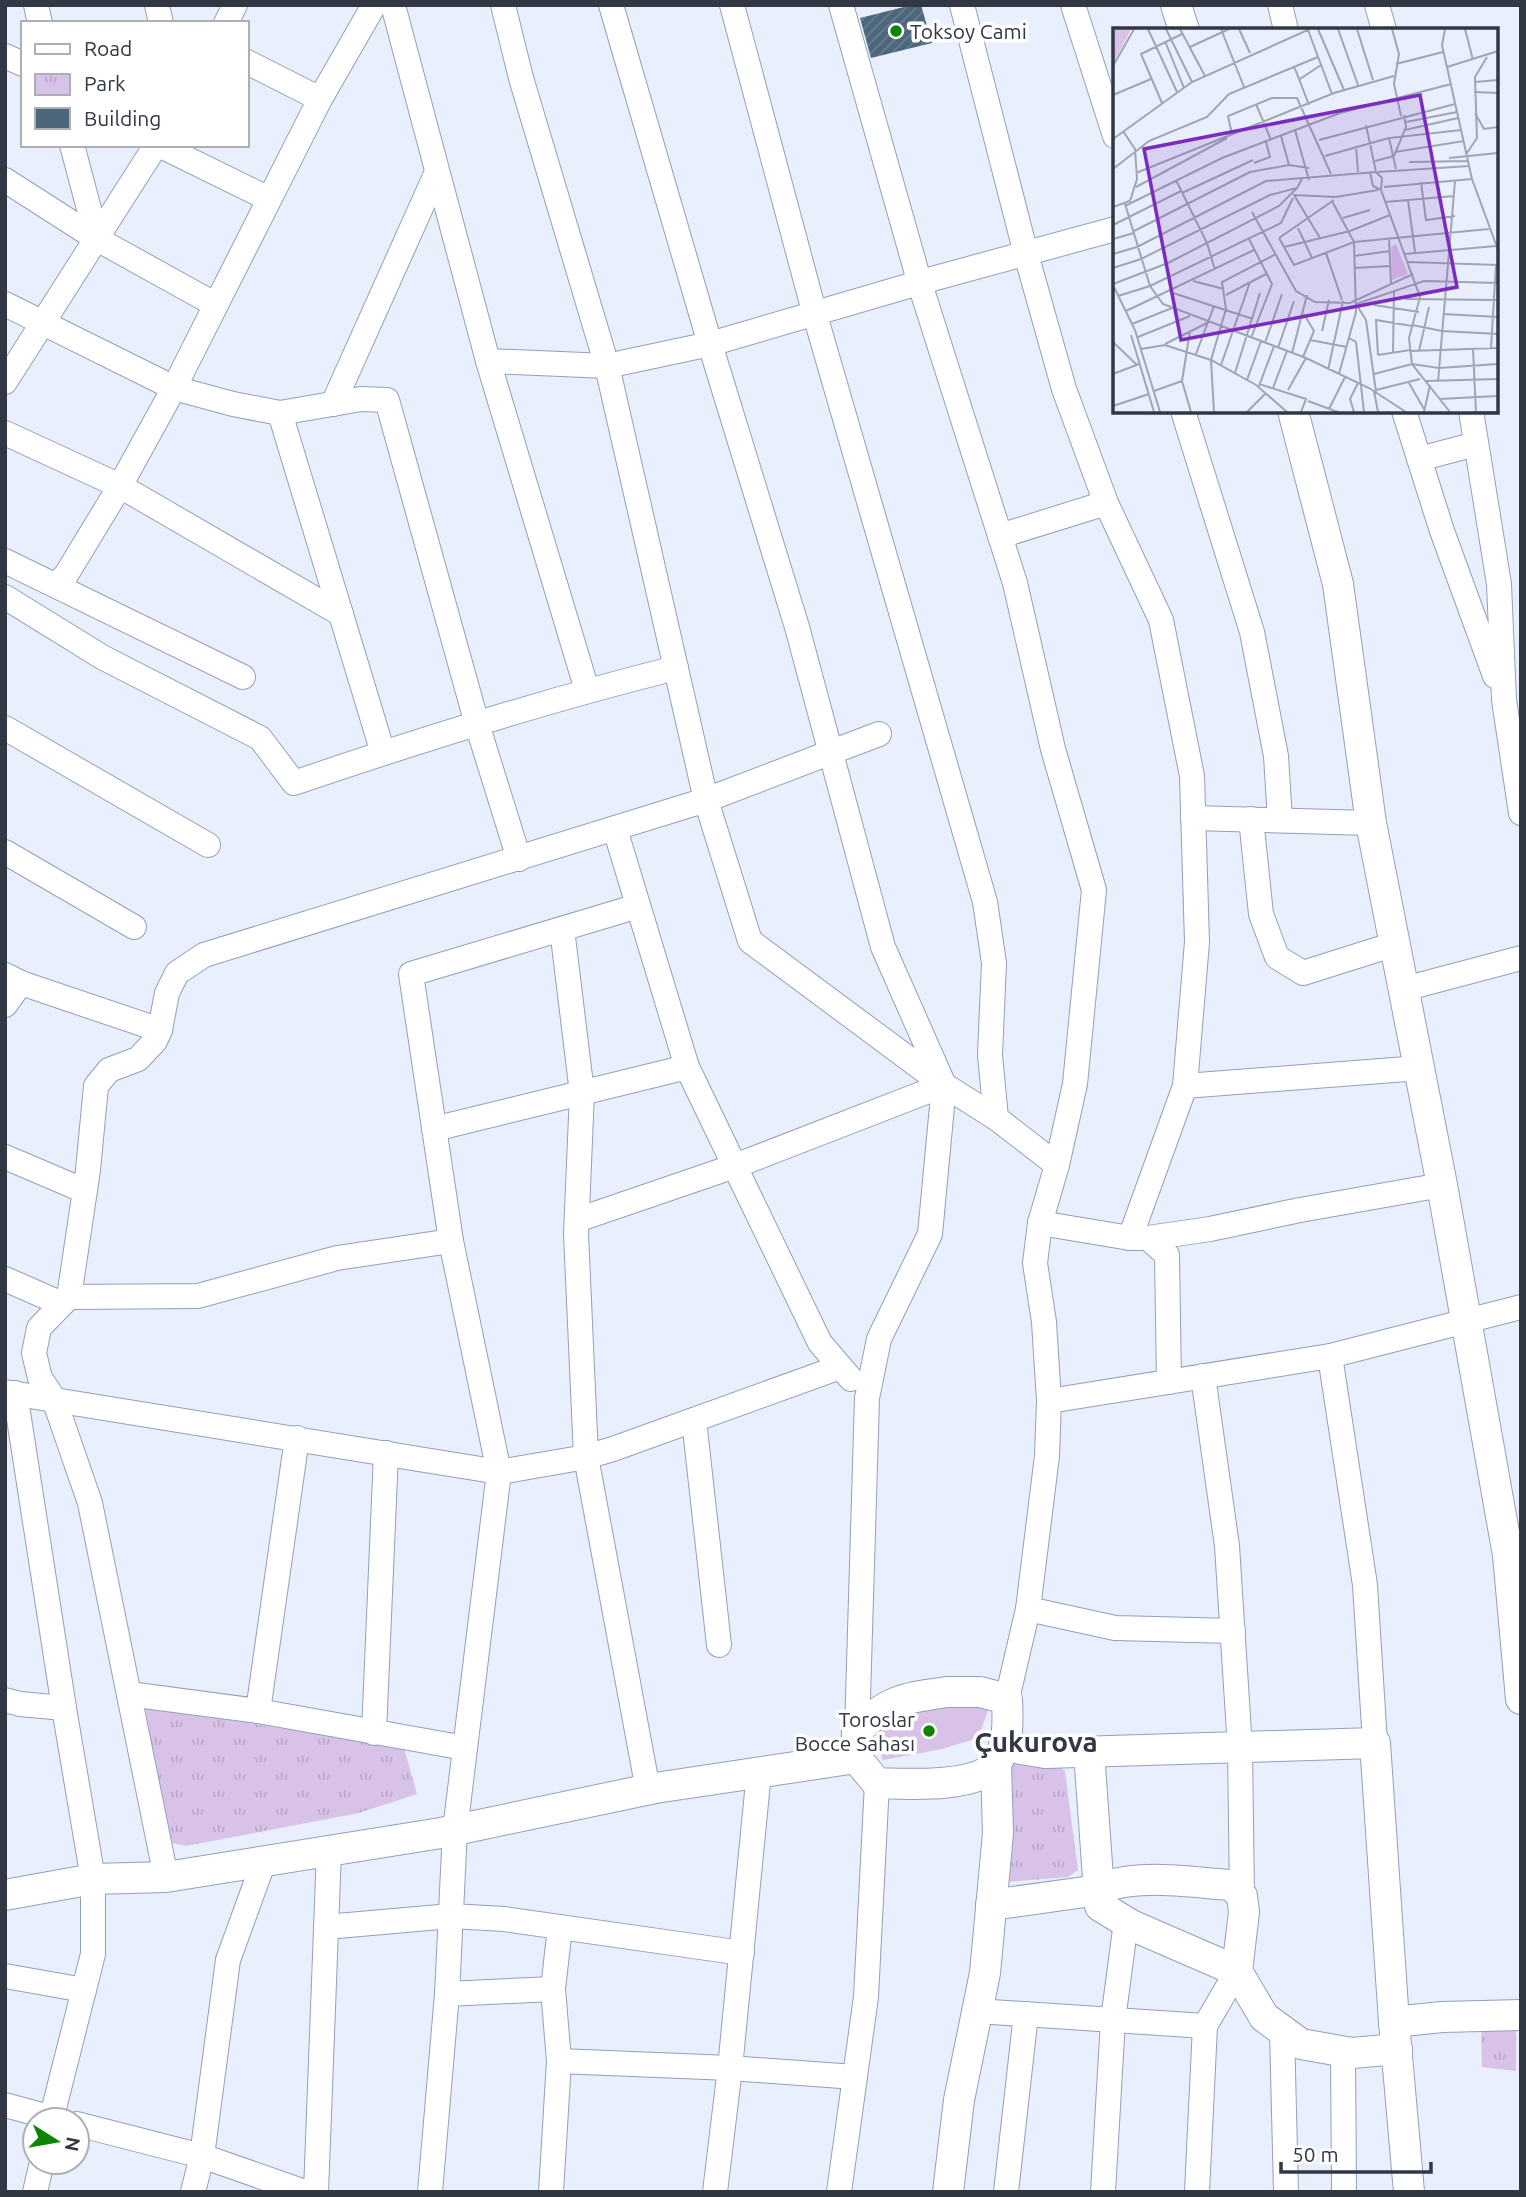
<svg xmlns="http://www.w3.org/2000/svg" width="1526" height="2197" font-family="Ubuntu,sans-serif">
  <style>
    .park { fill: url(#park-tufts) }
    .garden { fill: #d9c2e7 }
    .building { fill: url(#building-hatch) }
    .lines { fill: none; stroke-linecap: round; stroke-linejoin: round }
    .minor-casing { stroke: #91a0bc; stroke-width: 26 }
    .tertiary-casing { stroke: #91a0bc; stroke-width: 32 }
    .minor { stroke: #fff; stroke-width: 24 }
    .tertiary { stroke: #fff; stroke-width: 30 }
    .poi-dot { fill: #0e8501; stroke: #fff; stroke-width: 2.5 }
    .labels { text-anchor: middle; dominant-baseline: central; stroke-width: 7; stroke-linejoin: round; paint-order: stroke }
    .poi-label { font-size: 21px; fill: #313743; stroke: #fff; text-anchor: start }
    .district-label { font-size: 28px; font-weight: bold; fill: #313743; stroke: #fff }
    .inset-road { fill: none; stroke: #9fa5b2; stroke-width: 2 }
    .view { fill: #7b2cbf; fill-opacity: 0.15; stroke: #7b2cbf; stroke-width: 3.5 }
    .inset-edge { fill: none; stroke: #313743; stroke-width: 3.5 }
  </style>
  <defs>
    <pattern id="park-tufts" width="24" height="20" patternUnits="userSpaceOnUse" patternTransform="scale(1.75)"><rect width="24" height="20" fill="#d9c2e7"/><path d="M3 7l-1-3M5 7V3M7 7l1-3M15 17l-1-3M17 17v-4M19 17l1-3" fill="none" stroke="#bba7c7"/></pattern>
    <pattern id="building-hatch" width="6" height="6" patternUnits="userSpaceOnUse" patternTransform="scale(1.75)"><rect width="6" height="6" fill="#4c677b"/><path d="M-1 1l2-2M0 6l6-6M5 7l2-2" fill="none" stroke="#697e8e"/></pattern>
  </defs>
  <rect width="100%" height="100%" fill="#e9effc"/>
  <!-- park -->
  <g class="park">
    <path d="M145,1706l259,42 13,46 -58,19 -173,33 -18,-4z"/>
    <path d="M1004,1760l51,3 10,8 13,99 -10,7 -74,6z"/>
    <path d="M1481,2028l35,1v42l-34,-4z"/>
  </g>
  <!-- garden -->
  <path class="garden" d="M943,1698l46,10 -11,30 -36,11 -59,11 -6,-16v-21z"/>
  <!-- building -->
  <path class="building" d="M912,5h9l11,38 -61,15 -11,-40z"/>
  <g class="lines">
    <defs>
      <g id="minor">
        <path d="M36,5l4,18"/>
        <path d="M157,5l4,18"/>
        <path d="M393,5l95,356 99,329"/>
        <path d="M503,5l18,73 86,288 99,434 44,141 194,144"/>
        <path d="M611,5l99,339 87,283 86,320 61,138 52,33"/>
        <path d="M732,5l83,310 170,587 9,61 -4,92 6,63 61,47"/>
        <path d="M841,5l79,279 95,299 38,166 41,141 -19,194 -18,81 -17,58 -5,40 9,59 5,79 -2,55 -19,153 -21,90"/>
        <path d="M962,5l64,249 38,135 42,114 55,117 31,156 5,166 -12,144 -55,152"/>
        <path d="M1073,5l42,131"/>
        <path d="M1280,5l6,25"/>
        <path d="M1377,5l7,25"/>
        <path d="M226,23l9,-18"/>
        <path d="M5,56l18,8"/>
        <path d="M247,62l73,37"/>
        <path d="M72,145l25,94"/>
        <path d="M159,145l110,54"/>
        <path d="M5,180l92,59 119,66"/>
        <path d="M5,304l169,84 59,16 47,9 81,-14 26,1 90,324 42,135"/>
        <path d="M488,361l119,5 103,-22 222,-65 183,-50"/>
        <path d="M5,382l151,-237"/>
        <path d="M333,404l104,-232"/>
        <path d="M1183,411l69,221 24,124 4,64"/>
        <path d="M1404,411l38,120 53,145"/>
        <path d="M1471,411l28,173 5,116 17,113"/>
        <path d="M280,413l103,340"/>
        <path d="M5,433l115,53 221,128"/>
        <path d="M1419,459l57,-15"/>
        <path d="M1000,536l106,-33"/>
        <path d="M5,561l238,116"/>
        <path d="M56,585l10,-10 54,-89 54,-98 146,-289 54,-94"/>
        <path d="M5,597l97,60 158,81 34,45c126,-43 253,-83 382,-115"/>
        <path d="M5,728l203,117"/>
        <path d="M1193,818l178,5"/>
        <path d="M1251,819l10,95 16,43 26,16 92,-29"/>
        <path d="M615,829l72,238 133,276 31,36"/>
        <path d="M5,852l129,75"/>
        <path d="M562,929l20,164 -6,141 10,223 62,333"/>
        <path d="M5,975l16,8 139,47"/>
        <path d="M1404,989l117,-31"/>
        <path d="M5,1005l16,-22"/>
        <path d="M1185,1086l235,-18"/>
        <path d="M434,1129l253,-62"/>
        <path d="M5,1157l80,34"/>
        <path d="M577,1220l158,-54 209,-81 -14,149 -51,105 -12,59 -10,333"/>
        <path d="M1040,1223l90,15h18l62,-9 90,-19 142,-25"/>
        <path d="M1148,1238l19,17 2,127"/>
        <path d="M5,1279l57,25"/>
        <path d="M69,1297l129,-1 139,-38 114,-17"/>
        <path d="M1330,1356l35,229 10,158"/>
        <path d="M1203,1376l24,170 13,202 2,148"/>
        <path d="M5,1392l494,80 87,-15 27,-8 227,-82"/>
        <path d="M5,1397l10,-4 49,315 29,171v75l-42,166"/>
        <path d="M1049,1401l281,-45 191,-49"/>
        <path d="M694,1420l25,225"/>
        <path d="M1028,1609l87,19 118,3"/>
        <path d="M129,1694l129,17 207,37"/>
        <path d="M5,1700l15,4 44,4"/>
        <path d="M258,1711l39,-273"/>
        <path d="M374,1733l12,-280"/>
        <path d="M166,1877l-76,-374 -36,-104 -14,-21 -6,-25 5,-25 30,-31 19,-127 8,-84 13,-16 29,-11 17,-18 5,-11 7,-37 10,-20 27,-18 502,-155 173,-66"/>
        <path d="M326,1927l125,-11 53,3 238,34"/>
        <path d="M5,1976l79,14"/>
        <path d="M447,1994l106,-5"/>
        <path d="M977,2011l228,15"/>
        <path d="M1282,2031l4,161"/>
        <path d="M1343,2052l1,140"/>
        <path d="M559,2061l-6,-72 7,-62"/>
        <path d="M5,2105l55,15"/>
        <path d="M77,2124l125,32 103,36"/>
        <path d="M35,2192l7,-30"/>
        <path d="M193,2192l9,-36 26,-196 36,-99"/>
        <path d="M316,2192l13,-341"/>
        <path d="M430,2192l17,-198 8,-164 44,-358 -48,-231 -40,-267 227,-68"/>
        <path d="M551,2192l8,-131 171,7 125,9"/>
        <path d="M715,2192l15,-124 29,-296"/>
        <path d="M839,2192l27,-195 11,-214"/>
        <path d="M1006,2192l20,-178"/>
        <path d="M1103,2192l10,-172 13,-98"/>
        <path d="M1197,2192l8,-166 32,-55"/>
      </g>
      <g id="tertiary">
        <path d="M1176,5l8,25"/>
        <path d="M1293,411l45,173 33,239 71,362 66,370 13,144"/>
        <path d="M947,1692h33l27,7c1,22 2,44 -10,63 -17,27 -91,22 -120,21l-21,-25 1,-27c31,-32 48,-33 90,-39z"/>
        <path d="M1004,1746l41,7 330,-10 19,279 15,170"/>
        <path d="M1089,1752l11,154 31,19 106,46 27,46 37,27 51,9 45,-4"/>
        <path d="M5,1895l88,-16 73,-2 275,-44 214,-45 201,-30"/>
        <path d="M991,1905l108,-15c32,-18 95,-7 132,-5l11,11 2,16 -7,59"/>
        <path d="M1394,2022l48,-5 79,-2"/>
        <path d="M948,2192l11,-92 26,-127 13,-140 -2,-69"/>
      </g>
    </defs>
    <!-- minor casing -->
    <use href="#minor" class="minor-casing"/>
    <!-- tertiary casing -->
    <use href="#tertiary" class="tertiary-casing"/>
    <!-- minor -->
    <use href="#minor" class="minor"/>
    <!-- tertiary -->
    <use href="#tertiary" class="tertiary"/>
  </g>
  <!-- markers -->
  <g class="poi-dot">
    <circle cx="896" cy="31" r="7"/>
    <circle cx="929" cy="1731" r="7"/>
  </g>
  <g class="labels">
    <!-- poi labels -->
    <g class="poi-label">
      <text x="910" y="31">Toksoy Cami</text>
      <text x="915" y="1719" text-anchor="end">Toroslar<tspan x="915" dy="24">Bocce Sahası</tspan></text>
    </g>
    <!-- district labels -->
    <g class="district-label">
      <text x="1036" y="1741">Çukurova</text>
    </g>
  </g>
  <!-- overview -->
  <g transform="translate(1113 28)">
    <rect width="385" height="385" fill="#e9effc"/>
    <path d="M0,1h18l-18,35zM283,216l12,30 -16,6 -1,-33z" fill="#d9c2e7"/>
    <path class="inset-road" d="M35,1l29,63M53,1l26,53M67,1l25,47M108,1l23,58M126,1l11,24M205,1l26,61M225,1l20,56M244,1l16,51M279,1l7,25 -5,30 7,32M332,1l-3,16 30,134 26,71M352,1l8,31M195,2l24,64M52,13l19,47M77,19l39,-18M283,36l47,-12M0,38l21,-37M181,38l15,39M334,39l51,-16M187,51l21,-14M362,54l23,-2M361,64l24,1M0,67l38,-16M49,75l-21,-49 41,-20M143,76l15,36M362,85l9,16 14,-2M293,94l51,-10M253,97l10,47M182,102l14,50M292,102l53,-12M119,106l-4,-18 44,-18h25l34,76M168,108l8,29M0,111l79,-57 118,-53M206,112l136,-36M243,118l2,26M282,124l69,-11M354,125l10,-15 -2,-61 12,-20M212,128l64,-18M336,130l49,-5M262,133l19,-5 12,-29 -2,-12M296,134l59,-1M141,135l16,-6 -4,-15M0,141l36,-28 58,-24 22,-23 89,-37M283,141l-7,-31 72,-8M265,144l91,-6M23,145l198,-80 60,-17M63,152l31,63 8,27M308,154l5,38 29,-4M23,159l91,-49M271,159l88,-8M268,162l39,107 -11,41 3,26 38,48M69,165l71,-33M295,172l7,52M219,173l22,41 2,70 -17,62M272,174l69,-6M12,176l25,82 13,18 143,54 63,30 37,24M12,178l97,-48 118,-45 111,-29M0,179l17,-6 7,-22 -2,-30 -12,-18M139,184l44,79 19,11 35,1 63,-29M230,190l27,-8M0,197l68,-34M185,200l14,30M21,203l116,-59 39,-7 20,3M166,210l15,27 60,-23 135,-13M166,210l55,-38M207,210l-26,-43 42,2 42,-7M0,211l21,-6M136,211l23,45 -21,54M276,211l2,44M171,219l66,-16 40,-16M213,225l16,47M0,226l24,-7 129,-66 110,-9 6,6 -1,12 -8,-4 -3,-14M292,226l91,-8M241,228l36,-5M295,234l90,3M0,240l28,-9 129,-64 27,-7 5,-9M241,240l36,-2M80,253l31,8M0,256l55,-21 111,-57 18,-18M0,257l22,45 25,82M57,264l83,27M113,267l40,-21M5,268l32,-10 131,-63 12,-25M292,271l93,1M261,277l45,7M13,283l128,-61M330,286l55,3M19,296l40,-16M299,297l30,6 56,3M209,303l7,-31M18,307l23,77M25,309l52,-21M236,310l7,4 8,70M197,312l37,7M0,314l24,23M152,315l17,-49M52,316l44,-22M165,320l16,-47M378,320l5,-83M28,321l24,-4 46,15 45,25 31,27M360,321l3,63M297,323l88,-3M306,323l10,-44M179,325l15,-58M280,325l1,-62M83,326l18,-48M265,327l-2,-35 36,6M265,327l32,-5M190,329l11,-26 -10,-17M108,337l29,-83M215,342l15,-69M122,345l25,-80M0,346l26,-10M261,346l38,-10 27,4 59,-4M134,352l14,-39M69,353l9,31M313,353l72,-2M325,354l17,-201M296,355l15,26M146,356l47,15 -5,13M146,358l15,-40M160,360l14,-37M175,362l18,-32M263,362l44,-11M41,363l28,-10 8,-50M261,363l4,21M263,364l-10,-72 -10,-16 68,-23 74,2M326,371l59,-3M195,373l30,11M0,378l36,-12M216,381l16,-32M101,384l-3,-52 15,-51 -4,-27 54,-28M134,384l19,-19M241,384l-4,-13 8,-16M311,384l6,-27M359,384h26"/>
    <path class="view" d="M307,67l37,192 -276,53 -37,-191z"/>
    <rect width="385" height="385" class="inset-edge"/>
  </g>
  <!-- border -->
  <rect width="1526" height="2197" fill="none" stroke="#313743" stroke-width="14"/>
  <!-- legend -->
  <rect x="21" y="21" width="228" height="126" fill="#ffffff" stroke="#adafb4" stroke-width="2"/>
  <rect x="35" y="44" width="35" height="10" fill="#ffffff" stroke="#adafb4" stroke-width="2"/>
  <text x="84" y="56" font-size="21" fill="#313743">Road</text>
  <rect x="35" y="74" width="35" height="21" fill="url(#park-tufts)" stroke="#adafb4" stroke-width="2"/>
  <text x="84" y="91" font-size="21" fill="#313743">Park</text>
  <rect x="35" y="108" width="35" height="21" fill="#4c677b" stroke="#adafb4" stroke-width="2"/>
  <text x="84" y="126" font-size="21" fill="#313743">Building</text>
  <!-- north arrow -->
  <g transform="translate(56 2141) rotate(101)"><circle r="33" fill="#ffffff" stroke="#adafb4" stroke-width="2"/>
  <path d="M0-5L12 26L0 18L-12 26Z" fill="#0e8501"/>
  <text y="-10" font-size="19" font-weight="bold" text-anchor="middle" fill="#313743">N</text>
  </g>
  <!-- scale -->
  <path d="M1281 2162v10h150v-10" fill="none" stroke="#313743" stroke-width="3.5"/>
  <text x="1292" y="2162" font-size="21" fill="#313743" stroke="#ffffff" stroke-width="5" paint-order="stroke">50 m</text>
</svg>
